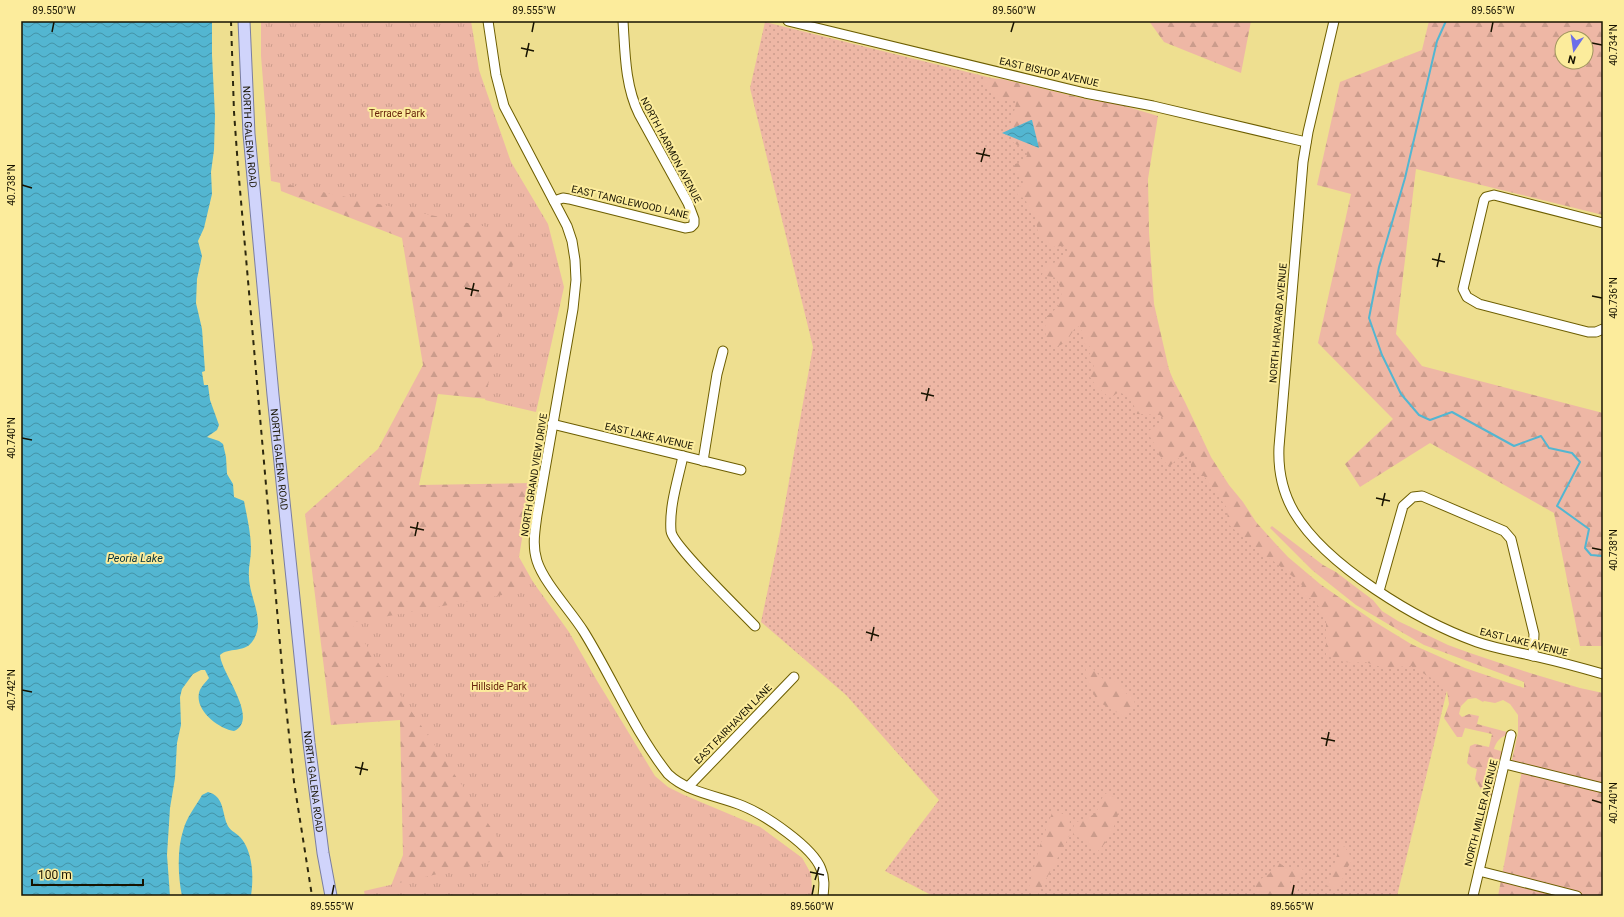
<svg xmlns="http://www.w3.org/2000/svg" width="1624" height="917" font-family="Roboto,sans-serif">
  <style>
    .grass { fill: url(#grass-dots) }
    .forest { fill: url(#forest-firs); fill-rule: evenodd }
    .park { fill: url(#park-tufts) }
    .water { fill: url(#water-waves) }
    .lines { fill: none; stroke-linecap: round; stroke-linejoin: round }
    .stream { stroke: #53b6d1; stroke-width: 2 }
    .minor-casing { stroke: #6d5e00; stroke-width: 11 }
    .major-casing { stroke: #7a7ea1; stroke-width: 13 }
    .minor { stroke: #fff; stroke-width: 9 }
    .major { stroke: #d0d4fb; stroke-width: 11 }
    .rail { stroke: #2d280e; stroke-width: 2; stroke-dasharray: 5 5; stroke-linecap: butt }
    .ticks { fill: none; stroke: #171300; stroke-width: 1.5 }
    .labels { text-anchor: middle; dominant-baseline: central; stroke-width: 4; stroke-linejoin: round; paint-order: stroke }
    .street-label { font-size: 10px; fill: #171300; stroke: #fcec9c }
    .park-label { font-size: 10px; fill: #68240c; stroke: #fcec9c }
    .water-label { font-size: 11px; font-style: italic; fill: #02323e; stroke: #fcec9c }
    .neatline { fill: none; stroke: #171300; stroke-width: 1.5 }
    .ticks-label { font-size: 10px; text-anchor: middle; fill: #171300 }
  </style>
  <defs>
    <pattern id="grass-dots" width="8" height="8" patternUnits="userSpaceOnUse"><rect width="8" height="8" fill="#eeb7a5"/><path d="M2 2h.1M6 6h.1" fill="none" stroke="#cb9c8c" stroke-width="1.8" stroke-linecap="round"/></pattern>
    <pattern id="forest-firs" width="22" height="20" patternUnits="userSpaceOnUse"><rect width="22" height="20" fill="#eeb7a5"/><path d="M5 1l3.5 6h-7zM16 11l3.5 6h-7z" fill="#cb9c8c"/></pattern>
    <pattern id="park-tufts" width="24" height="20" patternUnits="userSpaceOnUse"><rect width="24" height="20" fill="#eeb7a5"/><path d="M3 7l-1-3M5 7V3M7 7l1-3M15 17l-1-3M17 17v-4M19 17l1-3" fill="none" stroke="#cb9c8c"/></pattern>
    <pattern id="water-waves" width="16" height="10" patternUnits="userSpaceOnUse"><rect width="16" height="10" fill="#53b6d1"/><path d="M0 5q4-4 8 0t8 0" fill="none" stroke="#4493a7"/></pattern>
  </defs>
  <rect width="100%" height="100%" fill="#eedf90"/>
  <!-- grass -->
  <path class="grass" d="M765,22l389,96 -20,97 5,82 76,184 103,110 134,79 -55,226h-464l-48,-25 54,-71 -93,-105 -85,-73 18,-85 34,-190 -63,-259z"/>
  <!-- forest -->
  <g class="forest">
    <path d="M330,21l197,221 -9,160 -80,-8 -19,91 112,-2 -12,74 134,238 107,32 42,31 9,16 1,21 -14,1h-411l16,-41 -3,-135 -69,5 -26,-211 73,-65 45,-84 -21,-127 -121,-47 -18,-155z"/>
    <path d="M1149,21h102l-10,52 -77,-31z"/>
    <path d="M1429,21h174v194l-187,-46 -20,165 26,32 181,47v233h-23l-26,-133 -124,-70 -70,44 -15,-23 48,-45 -75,-76 33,-149 -34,-9 23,-103 82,-32zM1562,38h24v24h-24z"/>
    <path d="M987,78l15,1 88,21 28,4 40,12 -10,63 1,53 5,72 16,70 15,28 26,55 18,28 14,17 13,20 18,20 14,15 32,27 55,38 36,22 54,24 59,20v-6l-100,-37 -26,-15 -42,-25 -44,-35 -42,-42 2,-2 51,39 13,7 17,13 20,15 9,11 16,10 50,24 22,8 60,20 50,15 23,5v203h-105l25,-131 -7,-1 -4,-4 6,-27v-18l-8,-11 -7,-4 -8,3 -11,-2 -1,1 -7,-4 -8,1 -7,7 -2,8 3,3 7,-3 10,2 -2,8 30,8v3c-7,2 -11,7 -13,14l10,3 -9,43 -10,1 -10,-17 2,-10 -6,-2 -4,-4 3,-17 5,-2 14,3 3,-13 -27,-6 -3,9h-5l-13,-19 5,-14 -2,-13 -4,-6 -32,-19 -27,2 -19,-6 -14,1 -15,-3 -10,-5v-35l-11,-20 -14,-5 -4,-5 5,-4 -1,-3 -29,-23 -6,-3 -38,-33 -1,-16 -23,-32h-6l-7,-9v-9l-5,-4 -10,6 -7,7 -14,-17v-5l-8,-13 14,-10 2,-4 -3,-3 -23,-1 -6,-16 -12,-6 -9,6 -14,-12 -6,-9 1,-8 3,-3 -7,-8 4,-6 -1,-5 -5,-3 -5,-18 -5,2 -9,14 -11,6 -9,-8 -1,-13 2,-11c16,-11 18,-21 9,-38 -5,-2 -9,-1 -14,-3l2,-9 18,-6 7,-9 -1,-4 -6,-1 -9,1 -15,-14 -3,-18 -7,-8 -3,-9 -7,-1 -2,-8 5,-3 2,-4 -3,-5 -7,-7 2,-6 10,-3 2,-6 -2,-9 -8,-1 -4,-3 -2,-19 6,-23h-16l-6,-8 -14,-8z"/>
    <path d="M1086,667l6,1 12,12h9l10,6 1,6 10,6 1,7 -10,12 -28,-16 -12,-26z"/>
    <path d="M1107,793l8,5 6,6c-4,17 -11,37 -24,48l-11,-10 -13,-8 1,-11c19,-7 24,-8 29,-28z"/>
    <path d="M1052,813h9l9,5 -1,19 -32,59h-5l-3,-9 10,-39z"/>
    <path d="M1341,842l8,11 3,8c-7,8 -8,18 -14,27h-11z"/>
    <path d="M1278,862l11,8 12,-2 5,5 -6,4 -9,3 -2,6 10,1 -2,5c-9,4 -31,8 -39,0 -2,-2 -3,-6 -4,-9l15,-9z"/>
  </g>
  <!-- park -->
  <g class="park">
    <path d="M261,21h210l8,49 32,92 37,62 16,63 -28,125 -51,-12 34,-166 -248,-53 -10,-125z"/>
    <path d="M533,582l36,50 27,47 59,97 13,11 16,8 76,32 42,31 9,16 1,22h-447l-1,-5 147,-34 -160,-234 162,-30z"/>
  </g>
  <!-- water -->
  <g class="water">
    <path d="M21,21h191v34l3,61 -1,34 -3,22 1,22 -8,34 -6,13 4,15 -5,23 -1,24 6,26 3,42 -3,1 2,13h4l2,15 9,25 -2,5 -10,7 12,4 4,3 3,13 1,17 6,10 1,13 10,4c3,16 7,32 7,48 0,10 -3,19 -2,28 0,20 18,45 3,65 -8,11 -23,5 -32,13 1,18 40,64 14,76 -15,-2 -39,-20 -35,-38 1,-6 7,-11 10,-15l-4,-8h-4l-8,4 -11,15 -2,8 1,28 -4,18 -2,35 -5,30 -3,47 3,41h-149z"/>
    <path d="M1032,120l7,28 -37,-15 29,-13z"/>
    <path d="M208,792c16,4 14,20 19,32 2,6 8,8 13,13 13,14 14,41 11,59h-69c-4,-19 -5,-47 1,-65 3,-13 13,-25 19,-36z"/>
  </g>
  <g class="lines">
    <!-- stream -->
    <path class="stream" d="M1446,21l-9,20 -32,137 -26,89 -10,51 13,37 19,39 18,21 11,5 22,-8 62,34 27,-10 8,12 23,5 8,9 -23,44 32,23 -4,19 6,7 12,1"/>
    <defs>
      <g id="minor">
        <path d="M488,21l8,54 8,31 63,120 5,15 3,19 1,20 -3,29 -36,206c-2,15 -5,31 0,46 7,22 34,50 47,71 29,47 50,99 84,142 20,19 51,22 75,32 22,9 70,41 78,63 4,9 3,18 2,27"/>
        <path d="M788,21l297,72 68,13 153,36"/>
        <path d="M1334,21l-26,111 -5,30 -24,285c-1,22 4,46 15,65 32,54 124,109 183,130 20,7 41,10 61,15 22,5 44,11 65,17"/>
        <path d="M554,201l9,-3 6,1 116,29 6,-1 3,-3v-5l-6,-16 -49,-89c-14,-28 -14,-62 -16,-93"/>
        <path d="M1603,223l-109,-28 -8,2 -2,3 -21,89 4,8 12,7 109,28h8l7,-3"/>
        <path d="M552,424l189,46"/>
        <path d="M683,456c-5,24 -14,50 -12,75 1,14 70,80 84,95"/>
        <path d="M703,461l14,-87 6,-23"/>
        <path d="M1379,591l24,-85 10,-9 9,-1 82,35 7,8 23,95 -1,22"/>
        <path d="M1505,764l98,24"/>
        <path d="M688,787l106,-110"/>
        <path d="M1479,871l98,25"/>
        <path d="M1473,896l38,-161"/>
      </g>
      <g id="major">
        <path id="s1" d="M244,21l5,113 24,261 36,348 14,110 8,43"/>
      </g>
    </defs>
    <!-- minor casing -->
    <use href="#minor" class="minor-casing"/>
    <!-- major casing -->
    <use href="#major" class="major-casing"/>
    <!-- minor -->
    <use href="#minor" class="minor"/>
    <!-- major -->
    <use href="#major" class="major"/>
    <!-- rail -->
    <path class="rail" d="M231,21l3,91 4,55 45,511 11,104 18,114"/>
  </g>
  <!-- ticks -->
  <path class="ticks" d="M52,32l2,-10M532,32l2,-10M1011,32l3,-10M1491,32l2,-10M1592,43l10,2M521,48l13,3M526,57l3,-14M976,153l14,3M981,162l4,-14M22,185l10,3M1432,259l13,3M1437,267l3,-14M465,288l14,3M471,296l3,-13M1592,296l10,2M921,393l13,3M926,401l3,-13M22,438l10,2M1376,498l14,3M1382,506l3,-13M410,527l14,3M415,536l3,-14M1592,548l10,2M866,632l13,4M871,641l3,-14M22,690l10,2M1321,738l14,3M1326,746l3,-14M355,767l13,3M360,775l3,-13M1592,800l10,3M810,872l14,3M815,880l4,-13M332,895l2,-10M812,895l2,-10M1292,895l2,-10"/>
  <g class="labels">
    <!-- street labels -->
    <g class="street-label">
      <text transform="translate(1049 72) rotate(13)">EAST BISHOP AVENUE</text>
      <text stroke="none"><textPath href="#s1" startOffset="116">NORTH GALENA ROAD</textPath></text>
      <text transform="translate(671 150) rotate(62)">NORTH HARMON AVENUE</text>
      <text transform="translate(630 202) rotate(13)">EAST TANGLEWOOD LANE</text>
      <text transform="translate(1278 323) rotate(-85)">NORTH HARVARD AVENUE</text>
      <text transform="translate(649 436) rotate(13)">EAST LAKE AVENUE</text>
      <text stroke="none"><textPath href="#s1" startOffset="440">NORTH GALENA ROAD</textPath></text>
      <text transform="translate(534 475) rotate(-81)">NORTH GRAND VIEW DRIVE</text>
      <text transform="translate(1524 642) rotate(14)">EAST LAKE AVENUE</text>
      <text transform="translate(733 724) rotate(-46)">EAST FAIRHAVEN LANE</text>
      <text stroke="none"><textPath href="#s1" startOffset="764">NORTH GALENA ROAD</textPath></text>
      <text transform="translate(1481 813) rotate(-76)">NORTH MILLER AVENUE</text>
    </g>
    <!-- park labels -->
    <g class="park-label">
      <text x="397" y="113">Terrace Park</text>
      <text x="499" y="686">Hillside Park</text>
    </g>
    <!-- water labels -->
    <g class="water-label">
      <text x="135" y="558">Peoria Lake</text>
    </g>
  </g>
  <!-- border -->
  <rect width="1624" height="917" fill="none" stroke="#fcec9c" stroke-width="44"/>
  <!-- north arrow -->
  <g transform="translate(1574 50) rotate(193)"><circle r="19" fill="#fcec9c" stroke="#a0955e"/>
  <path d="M0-3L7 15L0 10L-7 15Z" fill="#6b6ee8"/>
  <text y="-6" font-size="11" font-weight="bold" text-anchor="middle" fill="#171300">N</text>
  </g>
  <!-- scale -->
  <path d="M32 879v6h111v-6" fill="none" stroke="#171300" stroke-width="2"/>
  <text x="38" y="879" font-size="12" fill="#171300" stroke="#fcec9c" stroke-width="3" paint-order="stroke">100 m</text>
  <rect x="22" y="22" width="1580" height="873" class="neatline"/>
  <g class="ticks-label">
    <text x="54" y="14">89.550°W</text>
    <text x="534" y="14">89.555°W</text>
    <text x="1014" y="14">89.560°W</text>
    <text x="1493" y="14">89.565°W</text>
    <text transform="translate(1613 45) rotate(-90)" y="4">40.734°N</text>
    <text transform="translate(11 185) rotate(-90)" y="4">40.738°N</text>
    <text transform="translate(1613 298) rotate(-90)" y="4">40.736°N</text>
    <text transform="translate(11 438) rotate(-90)" y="4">40.740°N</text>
    <text transform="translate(1613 550) rotate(-90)" y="4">40.738°N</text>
    <text transform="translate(11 690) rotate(-90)" y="4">40.742°N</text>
    <text transform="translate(1613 803) rotate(-90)" y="4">40.740°N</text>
    <text x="332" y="910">89.555°W</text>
    <text x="812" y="910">89.560°W</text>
    <text x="1292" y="910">89.565°W</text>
  </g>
</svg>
